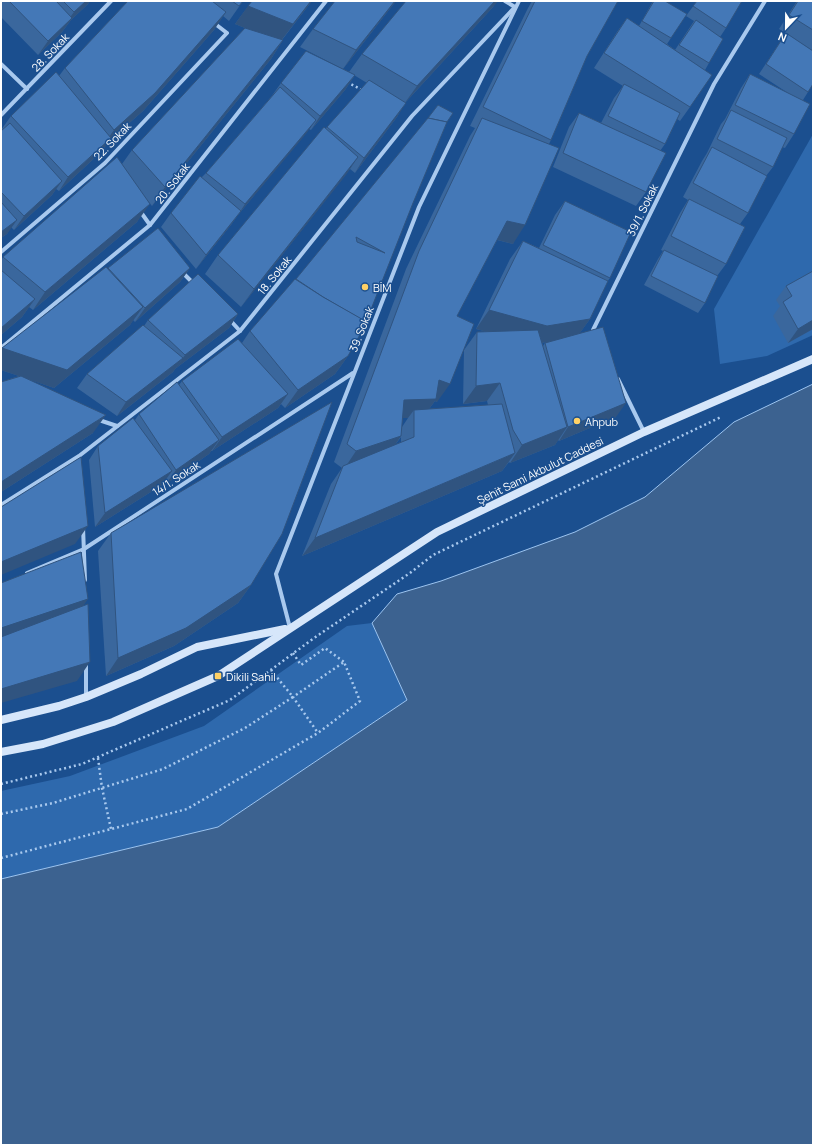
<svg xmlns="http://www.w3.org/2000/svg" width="814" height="1146" font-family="Manrope,sans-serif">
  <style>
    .green { fill: #2e69ad }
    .water { fill: #3c6290; stroke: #9cc4f0 }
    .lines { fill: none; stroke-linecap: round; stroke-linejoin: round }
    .path { stroke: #a9c9ee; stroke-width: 2.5; stroke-dasharray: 2 3; stroke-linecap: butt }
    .minor { stroke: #a9c9ee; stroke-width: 4 }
    .secondary { stroke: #d6e6fa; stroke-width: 8 }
    .wall { fill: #3a679d; fill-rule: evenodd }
    .shaded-wall { fill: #305480 }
    .building { fill: #4478b7; stroke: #305480; fill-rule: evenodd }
    .poi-dot { fill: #ffd166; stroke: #1b4f8f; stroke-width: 1.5 }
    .labels { text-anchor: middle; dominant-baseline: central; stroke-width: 3; stroke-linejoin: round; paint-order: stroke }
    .street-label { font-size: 11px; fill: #fff; stroke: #1b4f8f }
    .poi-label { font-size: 11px; fill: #fff; stroke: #1b4f8f; text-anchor: start }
  </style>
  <rect width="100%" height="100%" fill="#1b4f8f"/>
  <!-- green -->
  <g class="green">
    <path d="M813,134v201l-46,21 -47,8 -6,-55z"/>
    <path d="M372,623l35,77 -189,127 -217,52v-88l69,-15 134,-50 143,-100z"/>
  </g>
  <!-- water -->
  <path class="water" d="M813,384v761h-812v-266l217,-52 189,-127 -35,-77 25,-29 44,-13 134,-49 70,-35 89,-75z"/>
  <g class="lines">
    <!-- path -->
    <g class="path">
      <path d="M347,82l17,9"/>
      <path d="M293,653l8,12 24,-17 19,14"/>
      <path d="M98,758l4,30 9,41"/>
      <path d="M1,784l81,-20 148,-64 84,-62 96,-65 23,-18 288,-138"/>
      <path d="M1,814l52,-11 110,-34 82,-41 48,-31 -22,-27"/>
      <path d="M1,858l186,-49 131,-76 42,-32 -16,-39 -51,35 25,36"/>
    </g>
    <!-- minor -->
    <g class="minor">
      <path d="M1,64l26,25"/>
      <path d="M1,115l110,-114"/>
      <path d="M140,211l10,14"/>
      <path d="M1,252l104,-89 122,-130 -13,-10"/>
      <path d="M184,274l10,10"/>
      <path d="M230,320l10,11"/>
      <path d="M595,334l-2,-4 121,-246 51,-83"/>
      <path d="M1,348l149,-123 176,-224"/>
      <path d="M618,379l26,53"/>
      <path d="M96,419l21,7"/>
      <path d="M1,505l78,-49 161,-125 172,-215 103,-109 -10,-6"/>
      <path d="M83,527l2,53"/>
      <path d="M27,573l57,-24 269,-176"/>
      <path d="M290,628l-14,-54 143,-367 100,-206"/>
      <path d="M86,663v33"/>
    </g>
    <!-- secondary -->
    <g class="secondary">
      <path d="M1,720l58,-14 27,-9 55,-23 56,-27 88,-18"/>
      <path d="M1,752l42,-8 70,-22 105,-46 219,-144 207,-100 169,-73"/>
    </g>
  </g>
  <!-- wall -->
  <g class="wall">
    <path d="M1,1h89l-2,3 -17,16 -9,12 -24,23 -37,-38z"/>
    <path d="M128,1h115l-14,20 -6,-5 -9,14 -71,81 -32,28 -10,13 -42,39 -3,-2 -4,6 -38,35 -3,-3 -4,7 -6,4v-108l10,-14 48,-40 6,-8z"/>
    <path d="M252,1h60l-30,39h1l-12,19 -119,147 -4,-5 -11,21 -104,88 -4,-3 -7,10 -21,18v-74l2,-4 119,-93 10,-14 113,-122 -10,-4z"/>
    <path d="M396,1l-53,68 -43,-22 13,-18z"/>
    <path d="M532,1h86l-31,55 -36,84 -2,4 -36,100 -16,-4 -40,76 -20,86 -2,-1 -6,8 59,-4 -1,-4 -24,3 1,-54 13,-18h11l-12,-3 34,-70 13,-18 16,7 16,-33 10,-14 45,77 -3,4 -17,37 -11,15 37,83 -57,24 -1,-1 -3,5 -45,18 -1,-1 -7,9 -200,85 29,-72 11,-16 -8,-6 72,-193 64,-133 5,-8 -5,-2 58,-118zM550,341l-5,2 -2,3 -1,-3zM402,418h6l-6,9zM401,437v5l-6,3z"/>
    <path d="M653,1h12l6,37 -4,6 8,6 19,-29 -8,-5 11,-15 29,27 -6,9 -11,26 -4,7 -15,37 -10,14 -3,-2 -12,25 -5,7 -14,41 -10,14 -83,-39 16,-40 10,-14 22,10 13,-25 9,-12 -29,-18 23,-36 10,-14 12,8z"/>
    <path d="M797,1h16v50l-34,-22z"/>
    <path d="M494,6l-89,97 -8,14 -42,56 -5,-4 -109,138 -36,-33 13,-19 109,-128 40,-44 -18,-11 13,-18z"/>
    <path d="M786,33l27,51 -10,16 -9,34 -9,14 -3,-1 -9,20 -7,9 -18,37 -8,11 -14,40 -9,12 -12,27 -7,10 -54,-28 14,-26 5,-8 -2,-1 19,-37 8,-13 -5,-3 19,-36 5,-8 14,-29 4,-5 16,-31 9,-14 38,19 -29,-19z"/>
    <path d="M355,75l-10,15 -34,40 -2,-1 -71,86 -7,10 -35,44 -35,-42 10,-14 31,-36 4,-4 65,-76 10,-14z"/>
    <path d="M447,122l-99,234 -13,18 -50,34 -4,-4 -3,4 -66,43h-1l-2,3 -43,30 -2,-2 -2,3 -67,42 -6,-67 9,-14 37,-26 4,-6 40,-29 3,-4 60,-38 8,-12 46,-52z"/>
    <path d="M107,268h83l-10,14 -45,40 -2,-2 -3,5 -76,63 -23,-8 62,53 -92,59v-110l18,-6 -18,-6v-20l1,-2z"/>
    <path d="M786,286l27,43 -25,14 -15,-27 7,-10 -4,-6z"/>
    <path d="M238,314l-9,14 -54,41 -2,3 -56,44 -40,-28 10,-14 57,-48 4,-6z"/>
    <path d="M111,533l140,52 -13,18 -64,43 -68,30 -8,-125z"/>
  </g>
  <!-- shaded-wall -->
  <g class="shaded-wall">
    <path d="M86,1h4l-2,3 -17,16 -9,12 -24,23 10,-14 17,-17 9,-12z"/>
    <path d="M312,1l-32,41 -45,-18 13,-18z"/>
    <path d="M395,1h1l-53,68 13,-19z"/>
    <path d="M495,1h3l-4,5 -90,98 13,-18z"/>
    <path d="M226,12l-12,18 -71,81 -32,28 -10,13 -42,39 9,-14 33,-29 13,-18z"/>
    <path d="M283,40l-12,19 -119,147 13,-19z"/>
    <path d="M355,75l-10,15 -34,40 9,-14z"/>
    <path d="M406,103l-9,14 -42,56 9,-15z"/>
    <path d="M316,120l-10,14 -68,81 -7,10 -35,44 10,-14 32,-40 7,-11z"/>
    <path d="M358,157l-12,18 -105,132 13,-18z"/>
    <path d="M62,181l-10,14 -38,35 10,-14z"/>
    <path d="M150,204l-13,18 -104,88 12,-18z"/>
    <path d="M17,220l-10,14 -6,4v-6z"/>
    <path d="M507,221l18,4 -12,19 -19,-5z"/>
    <path d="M190,268l-10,14 -45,40 10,-14z"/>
    <path d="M35,299l-13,18 -21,18v-7z"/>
    <path d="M143,307l-13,18 -76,63 -53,-18v-20l1,-2z"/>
    <path d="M489,310l101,9 -13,18 -42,7 -59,-15z"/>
    <path d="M238,314l-9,14 -54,41 10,-14z"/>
    <path d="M813,320v9l-25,14 10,-14z"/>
    <path d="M348,356l-13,18 -50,34 13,-18z"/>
    <path d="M183,358l-10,14 -56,44 9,-14z"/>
    <path d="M439,380l11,4 -13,18 -2,-1 -12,16 -9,-7 -6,8h-17l13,-18z"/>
    <path d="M500,383l-13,18 -24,3 13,-18z"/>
    <path d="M288,394l-10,14 -66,43 10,-14z"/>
    <path d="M626,403l-10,14 -57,24 9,-14z"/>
    <path d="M106,415l-13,18 -92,59v-10z"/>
    <path d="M567,427l-12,18 -45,18 12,-18z"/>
    <path d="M401,436l-12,18 -45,15 12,-18z"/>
    <path d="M219,440l-10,14 -43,30 10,-14z"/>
    <path d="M515,453l-13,18 -200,85 13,-18z"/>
    <path d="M172,471l-10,14 -67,42 10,-14z"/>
    <path d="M88,526l-13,18 -74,31v-13z"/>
    <path d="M251,585l-13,18 -64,43 -68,30 12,-18z"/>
    <path d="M88,599l-13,19 -74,24v-14z"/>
    <path d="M90,662l-13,19 -76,22v-14z"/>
  </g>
  <!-- building -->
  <g class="building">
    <path d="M9,1h47l16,17 -24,23z"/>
    <path d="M63,1h23l-12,11z"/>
    <path d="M128,1h84l14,11 -71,81 -41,37 -49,-62z"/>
    <path d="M232,1h11l-4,5z"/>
    <path d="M252,1h59l-18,23 -45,-18z"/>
    <path d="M335,1h60l-39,49 -43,-21z"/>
    <path d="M406,1h89l-78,85 -55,-32z"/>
    <path d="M535,1h83l-31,55 -36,84 -68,-33z"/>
    <path d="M654,1h11l22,13 -16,24 -29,-17z"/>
    <path d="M697,1h45l-16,27 -33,-22z"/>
    <path d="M798,1h15v29l-24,-15z"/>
    <path d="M627,18l85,57 -22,32 -86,-54z"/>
    <path d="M696,20l27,19 -14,24 -30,-18z"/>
    <path d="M245,28l38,12 -118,147 -33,-37z"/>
    <path d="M786,33l27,18v33l-5,8 -42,-28z"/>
    <path d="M306,51l49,24 -35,41 -39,-33z"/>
    <path d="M56,72l55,66 -43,39 -57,-61z"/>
    <path d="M750,74l60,30 -16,30 -59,-29z"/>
    <path d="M369,80l37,23 -42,55 -37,-31z"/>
    <path d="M624,84l56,29 -15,31 -57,-28z"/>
    <path d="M280,87l36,33 -71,84 -39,-31z"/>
    <path d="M438,105l15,8 -6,9 -19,-4z"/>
    <path d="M731,110l56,28 -14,29 -56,-28z"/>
    <path d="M579,113l87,40 -20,39 -83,-39z"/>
    <path d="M428,118l19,4 -34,81 -47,119 -43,-25 -27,-18zM356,237l29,16 -28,-11z"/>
    <path d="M482,118l77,30 -34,77 -18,-4 -50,95 17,8 -24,60 -11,-4 -3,19 -32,1 -3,36 -45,15 -9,-7 72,-193z"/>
    <path d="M10,123l52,58 -38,35 -23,-24v-61z"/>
    <path d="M324,127l34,30 -104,132 -36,-34z"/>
    <path d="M712,147l55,29 -19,37 -55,-30z"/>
    <path d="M117,157l33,47 -105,88 -42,-35z"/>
    <path d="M200,176l41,35 -35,44 -35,-42z"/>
    <path d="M689,199l56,28 -19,37 -55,-28z"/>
    <path d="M565,201l66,31 -21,46 -67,-33z"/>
    <path d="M1,202l16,18 -16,12z"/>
    <path d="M158,228l32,40 -45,40 -37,-40z"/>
    <path d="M523,241l85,40 -18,38 -43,7 -58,-16z"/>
    <path d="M664,250l54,26 -13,27 -54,-27z"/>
    <path d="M106,267l37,40 -76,63 -65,-22z"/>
    <path d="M1,270l34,29 -34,29z"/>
    <path d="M813,271v49l-15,9 -15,-27 9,-6 -6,-10z"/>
    <path d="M198,274l40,40 -53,41 -37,-35z"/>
    <path d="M295,279l28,18 44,25 -19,34 -50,34 -48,-59z"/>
    <path d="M143,325l40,33 -57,44 -39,-28z"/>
    <path d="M603,327l23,76 -58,24 -23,-84z"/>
    <path d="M538,330l29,97 -45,18 -9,-15 -13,-47 -24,3 1,-54z"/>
    <path d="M238,339l50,55 -66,43 -40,-56z"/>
    <path d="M21,376l85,39 -105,67v-100z"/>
    <path d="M177,382l42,58 -43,30 -37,-56z"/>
    <path d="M332,402l-50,132 -31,51 -65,43 -68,30 -7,-125z"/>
    <path d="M502,404l13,49 -200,85 28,-72 71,-29v-27z"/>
    <path d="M133,418l39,53 -67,42 -7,-67z"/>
    <path d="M81,457l7,69 -87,36v-55z"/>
    <path d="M81,552l7,47 -87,29v-45z"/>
    <path d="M88,604l2,58 -89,27v-52z"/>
  </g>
  <!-- markers -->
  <g class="poi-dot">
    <circle cx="365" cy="287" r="4"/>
    <circle cx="577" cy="421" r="4"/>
    <rect x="214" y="672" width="8" height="8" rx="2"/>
  </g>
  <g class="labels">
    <!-- street labels -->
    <g class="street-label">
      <text transform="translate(50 52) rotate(-46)">28. Sokak</text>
      <text transform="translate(112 141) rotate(-46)">22. Sokak</text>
      <text transform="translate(172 183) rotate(-52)">20. Sokak</text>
      <text transform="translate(642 210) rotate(-64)">39/1. Sokak</text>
      <text transform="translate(274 275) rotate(-51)">18. Sokak</text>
      <text transform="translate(361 329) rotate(-68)">39. Sokak</text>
      <text transform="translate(540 470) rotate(-26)">Şehit Sami Akbulut Caddesi</text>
      <text transform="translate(176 478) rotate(-33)">14/1. Sokak</text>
    </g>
    <!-- poi labels -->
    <g class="poi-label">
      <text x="373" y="287">BİM</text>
      <text x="585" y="421">Ahpub</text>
      <text x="226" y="676">Dikili Sahil</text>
    </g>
  </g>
  <!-- border -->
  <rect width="814" height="1146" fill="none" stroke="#ffffff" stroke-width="4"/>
  <!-- north arrow -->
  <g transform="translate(786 28) rotate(202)" stroke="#1b4f8f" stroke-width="3" paint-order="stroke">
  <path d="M0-3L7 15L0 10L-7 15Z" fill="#ffffff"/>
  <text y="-6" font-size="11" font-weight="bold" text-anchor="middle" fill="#ffffff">N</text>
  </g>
</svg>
